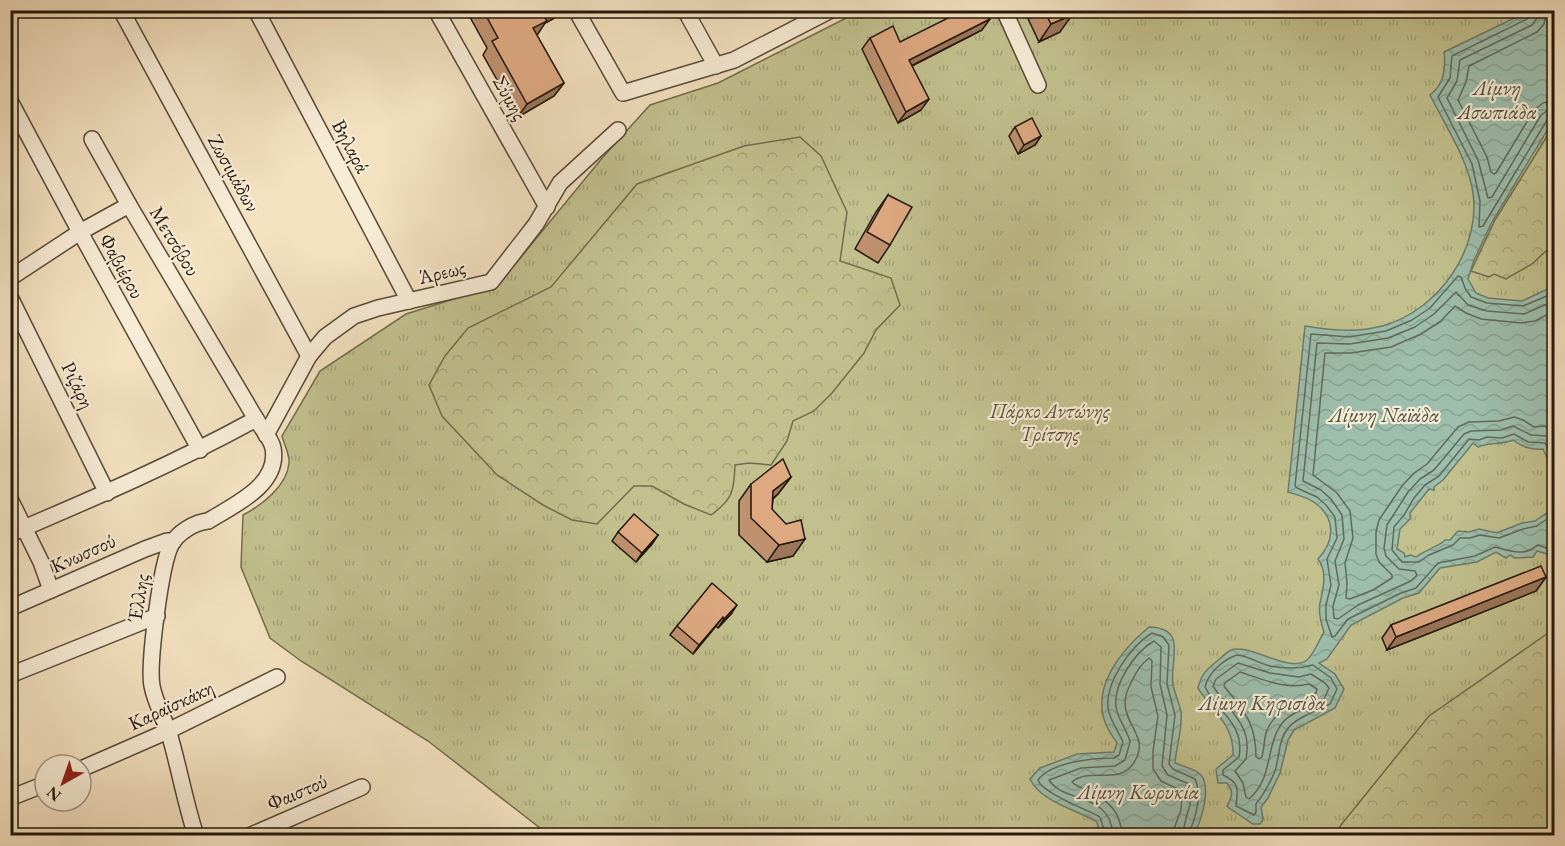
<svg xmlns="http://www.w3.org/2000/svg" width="1565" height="846" font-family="'EB Garamond',serif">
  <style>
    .grass { fill: url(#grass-tufts); stroke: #726c4c; stroke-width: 1.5 }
    .forest { fill: url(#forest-crowns); stroke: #726c4c; stroke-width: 1.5 }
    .water { fill: url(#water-waves); stroke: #6c7b6b; stroke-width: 1.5 }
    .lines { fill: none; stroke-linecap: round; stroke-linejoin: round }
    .shore { stroke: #606a5b; stroke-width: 1.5 }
    .minor-casing { stroke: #574a38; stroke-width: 18 }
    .minor { stroke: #f7ecd6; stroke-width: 15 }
    .wall { fill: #bf916f; stroke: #23170a; stroke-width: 1.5 }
    .shaded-wall { fill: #9b765a; stroke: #23170a; stroke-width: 1.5 }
    .building { fill: #dea981; stroke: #23170a; stroke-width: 1.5 }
    .labels { text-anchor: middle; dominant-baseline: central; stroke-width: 4.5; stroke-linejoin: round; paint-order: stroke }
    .street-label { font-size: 20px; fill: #23170a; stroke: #f7ecd6 }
    .park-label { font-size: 20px; font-style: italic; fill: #5b5238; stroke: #f7ecd6 }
    .water-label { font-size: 21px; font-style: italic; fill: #4e5143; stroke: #f7ecd6 }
  </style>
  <defs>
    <pattern id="grass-tufts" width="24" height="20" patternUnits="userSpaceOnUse" patternTransform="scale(1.5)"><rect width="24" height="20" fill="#c2c18e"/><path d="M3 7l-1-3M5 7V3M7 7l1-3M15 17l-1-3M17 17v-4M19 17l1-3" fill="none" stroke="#a6a579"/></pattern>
    <pattern id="forest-crowns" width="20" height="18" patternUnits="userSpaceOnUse" patternTransform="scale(1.5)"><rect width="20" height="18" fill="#c2c18e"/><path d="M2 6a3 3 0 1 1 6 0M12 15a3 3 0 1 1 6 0" fill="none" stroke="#a6a579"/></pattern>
    <pattern id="water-waves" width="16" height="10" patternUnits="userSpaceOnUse" patternTransform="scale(1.5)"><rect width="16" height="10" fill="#9dbeac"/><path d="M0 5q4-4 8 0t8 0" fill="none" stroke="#87a393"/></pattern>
  </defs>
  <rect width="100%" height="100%" fill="#f3e1c0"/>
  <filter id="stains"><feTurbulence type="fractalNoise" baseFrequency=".00333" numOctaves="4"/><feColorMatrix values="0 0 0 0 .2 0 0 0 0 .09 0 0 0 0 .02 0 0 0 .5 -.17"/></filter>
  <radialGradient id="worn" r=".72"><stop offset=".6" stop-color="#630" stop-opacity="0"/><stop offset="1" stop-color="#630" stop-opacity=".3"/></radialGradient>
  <!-- grass -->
  <path class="grass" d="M860,11h694v824h-1005l-121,-94 -127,-80 -31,-23 -29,-71 2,-52c19,-10 44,-29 46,-52 1,-8 -5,-19 -7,-27l38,-65 86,-57 92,-29 105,-128 47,-52 68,-22z"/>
  <!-- forest -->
  <g class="forest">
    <path d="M1554,125v123l-8,3 -14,13 -26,15 -12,-5 -5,3 -18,-6 24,-51z"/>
    <path d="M800,137l21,19 26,56 -7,49 51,17 9,27 -24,25 -12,23 -32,40 -18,18 -21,10 -6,20 -16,24 -22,-2 -14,2c-1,26 -2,34 -24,50l-27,-11 -32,-18h-18l-37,38 -25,-4 -29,-15 -46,-30 -55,-59 -13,-31 16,-29 23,-28 83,-41 86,-103 107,-38z"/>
    <path d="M1554,629v206h-218l5,-10 88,-109z"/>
  </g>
  <!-- water -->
  <g class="water">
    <path d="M1524,11h30v108l-62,103 -18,38 -6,19 8,14 12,5 34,3 32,-15v172l-6,2 -5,-11c-13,1 -20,-2 -30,-9 -12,5 -23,2 -35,7l-5,-4 -30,37 -9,7v3l-5,-1 -19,24v6l-10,10 -3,20 7,4 1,4 5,-2 6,2c9,-7 22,-10 29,-17h5l8,-9 11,1 10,-3 18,4 25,-10 13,-2 19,-13v48l-17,-5 -4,6 -18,1 -5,-3 -4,3 -10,-6 -19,10 -37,6 -21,25 -16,5 -52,27 -24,34 -8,4 16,11 9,15 -9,19 -41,22 -6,10 -8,33 -12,25 -7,9 2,13 -3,4h-7l-24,-16 -2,-2c5,-9 7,-15 0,-23h-9l-2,-14 17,-14c1,-32 -21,-43 -35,-67 3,-13 8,-18 18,-26 5,-4 9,-9 15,-12 18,-7 59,24 76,10 7,-6 12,-20 17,-28 -3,-9 -6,-19 -4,-29 3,-14 8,-31 -2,-44 17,-18 18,-41 -3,-56 -8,-6 -18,-8 -27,-11l17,-166c26,4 51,7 77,0 57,-15 102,-80 90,-139 -7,-32 -27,-62 -42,-92 14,-11 16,-25 14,-43l81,-39z"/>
    <path d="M1149,627c40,1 20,34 24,58 2,9 6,17 8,27 2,16 -5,35 -6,51 8,3 20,6 26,12 10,12 1,43 -5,55l8,5h-104l-3,-13c-22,-13 -56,-20 -67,-43l10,-11 37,-14 37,-2 3,-9c-3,-5 -7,-10 -10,-16 -18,-38 14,-77 42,-100z"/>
  </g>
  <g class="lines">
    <!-- shore -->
    <g class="shore">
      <path d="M1530,10v5l-3,4 -75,37 -2,22 -12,19 34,67 8,37 -1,26 4,-1 64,-106 7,-3"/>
      <path d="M1538,10l-1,8 -5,7 -72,35 -3,21 -10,17 31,62 10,38 4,-1 49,-82 6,-4 7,-2"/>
      <path d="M1547,10l-3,14 -7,8 -68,34 -3,16 -8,18 29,57 4,15 3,2 2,-1 38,-63 9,-7 11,-3"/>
      <path d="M1554,293l-31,13 -36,-3 -16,-6 -6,-9 -4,-11 -3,-1 -28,32 -18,12 -26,11 -37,6 -38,-3 -16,152 2,2 20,9 9,8 9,12 2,21 -10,21 4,26 -5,20v14l6,18 3,-1 13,-17 53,-26 15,-5 22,-25 37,-7 20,-9c9,2 25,8 35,3 3,-1 5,-4 8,-5l16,6"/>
      <path d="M1554,301l-30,13 -37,-3 -19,-6 -12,-13 -22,22 -19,13 -27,11 -38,6 -33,-1 -14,138 18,9 10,9 11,16 2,24 -9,22 4,24 -6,21 1,12 4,1 20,-14 53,-24 6,-6 -2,-4 -16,-2 -13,-13 -2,-8 3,-23 21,-33 12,-13 14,-9 30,-36 7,-3 30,-1 12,-4 18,9 16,1 7,7"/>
      <path d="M1554,311l-19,10 -14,2 -40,-4 -15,-6 -11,-7 -14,15 -20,13 -30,13 -40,6h-26l-12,122 24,18 13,18 3,27 -8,25 2,20 -1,15 4,1 23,-9 19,-12v-3l-13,-13 -3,-8v-22l3,-12 23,-34 12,-13 13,-9 31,-37 11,-5 30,-1 15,-4 9,3 11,7 10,-1 10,4"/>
      <path d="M1554,453l-4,-1 -5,-9 -17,-1 -14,-8 -12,4 -15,-1 -8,3 -10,-1 -30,37 -14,9 -11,13 -10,17 -10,12 -2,23 10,12h17l10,-7 24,-10 7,-7h10l10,-3 19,3 24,-9 14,-3 17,-12"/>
      <path d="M1237,655c12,1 21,8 33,11 15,3 29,3 43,-1l18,13 6,11 -7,15c-13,7 -31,12 -41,23 -11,12 -9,29 -14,44 -5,12 -11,23 -19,33v8l-2,3 -18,-9c2,-17 4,-23 -13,-31v-5l16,-13c6,-34 -22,-45 -34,-70 3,-14 19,-28 32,-32z"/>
      <path d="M1238,663l32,10 29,4 12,-3 14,9 4,5 -5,11c-13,7 -31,12 -41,23 -18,22 -9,56 -34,77l-3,-2 -3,-14 -8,-12 11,-12c7,-35 -18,-48 -33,-73l3,-7z"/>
      <path d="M1240,672c22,7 45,18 69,12l8,5 -1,4c-19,9 -43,18 -50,40 -2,8 -2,16 -4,24l-3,2 -3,-2c0,-35 -12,-45 -32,-71l1,-3z"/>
      <path d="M1106,836l-6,-19c-14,-8 -58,-24 -62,-37 13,-18 55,-22 76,-22l5,-3 4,-13c-5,-12 -13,-21 -15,-34 -3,-26 23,-62 44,-75l11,4 6,8 -2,39 8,31 -6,49 4,5 22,10c7,16 2,34 -4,49l2,8"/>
      <path d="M1113,836c-2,-45 -49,-32 -64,-56l32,-12 34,-2 10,-6 5,-18c-3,-13 -12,-22 -14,-35 -3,-23 19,-55 38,-66l7,6 -1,37 7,31 -5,51 6,9 21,9c8,17 -8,36 -5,52"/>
      <path d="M1122,836c-1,-24 -13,-35 -33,-45 -6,-3 -12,-4 -17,-9 17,-15 47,3 61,-18 18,-26 -8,-37 -8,-61 0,-9 3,-15 7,-22 4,-9 9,-17 17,-23l3,3 -1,26 7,29 -5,35v18l8,12 21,10 -1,19 -6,16v10"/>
    </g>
    <defs>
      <g id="minor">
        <path d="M121,10l188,346"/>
        <path d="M256,10l153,291"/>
        <path d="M436,10l111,197"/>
        <path d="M576,10l47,83 111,-33 97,-50"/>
        <path d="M685,10l31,56"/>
        <path d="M1004,10l34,75"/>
        <path d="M10,101l70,131 120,218"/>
        <path d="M92,139l37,66"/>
        <path d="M10,278l70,-46 49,-27 127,214c5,9 15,19 17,29 7,37 -39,57 -65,73 -13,1 -31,12 -37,24 -10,19 -23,119 -19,141 3,16 12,32 17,47 10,34 16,69 27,103"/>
        <path d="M10,297l97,196"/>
        <path d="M266,435l43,-79 16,-19 29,-21 24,-8 113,-26 45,-58 24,-41 58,-53"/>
        <path d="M10,499l31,63 10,28"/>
        <path d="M10,534c84,-36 166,-71 246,-115"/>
        <path d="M10,608l135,-59 22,-8 6,1"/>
        <path d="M10,675l147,-59"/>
        <path d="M81,769l87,-38 109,-54"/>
        <path d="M10,798l35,-14"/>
        <path d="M249,836l113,-49"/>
      </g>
    </defs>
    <!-- minor casing -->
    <use href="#minor" class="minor-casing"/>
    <!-- minor -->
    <use href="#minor" class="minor"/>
  </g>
  <!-- wall -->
  <g class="wall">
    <path d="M466,10h93l-6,9 -8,4 -9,11 28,49 -10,13 -36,21 -35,-62 4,-7z"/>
    <path d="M1024,10h46l-10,22 -21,10z"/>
    <path d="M982,30l-70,36 9,44 -23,13 -36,-74 8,-11 30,4z"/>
    <path d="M1015,127l26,9 -6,9 -17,9 -9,-18z"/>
    <path d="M888,195l2,50 -12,18 -23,-14 21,-37z"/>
    <path d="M791,477l-13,17 -5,5 -1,10 21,47 -26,6 -28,-27v-34l12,-17z"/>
    <path d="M618,532l40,3 -6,9 -16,18 -24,-21z"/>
    <path d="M1546,577l-10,14 -149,59 -5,-12 9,-13z"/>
    <path d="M731,614l-13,14 -2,-2 -23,28 -23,-19 7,-9z"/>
  </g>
  <!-- shaded-wall -->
  <g class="shaded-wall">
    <path d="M553,10h6l-6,9 -8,4 -7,11 -14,8 9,-14 11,-12z"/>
    <path d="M1072,15l-12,17 -21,10 12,-18z"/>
    <path d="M990,19l-8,11 -81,41 8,-11z"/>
    <path d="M564,83l-10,13 -36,21 9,-13z"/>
    <path d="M929,99l-8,11 -23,13 8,-11z"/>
    <path d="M1041,136l-6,9 -17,9 6,-9z"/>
    <path d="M791,477l-13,17 -17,14 12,-17z"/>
    <path d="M658,535l-6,9 -16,18 6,-9z"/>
    <path d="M805,539l-12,17 -26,6 12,-17z"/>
    <path d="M1546,577l-10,14 -149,59 9,-13z"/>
    <path d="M737,605l-6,9 -13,14 6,-9z"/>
    <path d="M723,617l-7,9 -23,28 6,-9z"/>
  </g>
  <!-- building -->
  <g class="building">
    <path d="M483,10h70l-9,6 3,5 -14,7 31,55 -37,21 -35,-63 6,-3z"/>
    <path d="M964,10h22l4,9 -81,41 20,39 -23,13 -36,-74 23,-12 7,16z"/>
    <path d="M1044,10h26l2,5 -21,9z"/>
    <path d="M1032,118l9,18 -17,9 -9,-18z"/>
    <path d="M888,195l24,12 -22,38 -23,-13z"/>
    <path d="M783,459l8,18 -18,14 -1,18 14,15 15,-4 4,19 -26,6 -28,-27v-34z"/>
    <path d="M634,514l24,21 -16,18 -24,-21z"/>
    <path d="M1541,566l5,11 -150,60 -5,-12z"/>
    <path d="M712,583l25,22 -13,14 -1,-2 -24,28 -22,-19z"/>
  </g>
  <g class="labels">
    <!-- street labels -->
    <g class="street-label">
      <text transform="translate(510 98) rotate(61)">Σύμης</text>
      <text transform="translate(351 146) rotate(62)">Βηλαρά</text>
      <text transform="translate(234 173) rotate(61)">Ζωσιμάδων</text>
      <text transform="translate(175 241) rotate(59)">Μετσόβου</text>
      <text transform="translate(122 266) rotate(61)">Φαβιέρου</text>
      <text transform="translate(442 272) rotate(-13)">Άρεως</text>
      <text transform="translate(78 385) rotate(64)">Ριζάρη</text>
      <text transform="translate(83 553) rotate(-24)">Κνωσσού</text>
      <text transform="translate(138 598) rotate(-81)">Έλλης</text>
      <text transform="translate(171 705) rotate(-25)">Καραϊσκάκη</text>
      <text transform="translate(297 792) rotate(-23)">Φαιστού</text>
    </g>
    <!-- park labels -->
    <g class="park-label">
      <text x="1050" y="411">Πάρκο Αντώνης<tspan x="1050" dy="23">Τρίτσης</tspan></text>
    </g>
    <!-- water labels -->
    <g class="water-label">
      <text x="1497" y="87">Λίμνη<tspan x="1497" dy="24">Ασωπιάδα</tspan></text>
      <text x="1384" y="414">Λίμνη Ναϊάδα</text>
      <text x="1262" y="702">Λίμνη Κηφισίδα</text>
      <text x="1138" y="791">Λίμνη Κωρυκία</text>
    </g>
  </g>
  <!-- margin -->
  <rect width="1565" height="846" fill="none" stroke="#f3e1c0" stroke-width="36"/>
  <rect x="12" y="12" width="1541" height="822" fill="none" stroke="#23170a" stroke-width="3"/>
  <rect x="18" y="18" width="1529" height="810" fill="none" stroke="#23170a" stroke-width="1.5"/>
  <!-- north arrow -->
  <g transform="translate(63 783) rotate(220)"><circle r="28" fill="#f7ecd6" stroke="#a29784" stroke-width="1.5"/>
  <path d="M0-4.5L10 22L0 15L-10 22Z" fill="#8f2418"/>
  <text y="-9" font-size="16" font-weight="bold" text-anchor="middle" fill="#23170a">N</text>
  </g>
  <rect width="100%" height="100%" filter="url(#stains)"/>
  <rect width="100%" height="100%" fill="url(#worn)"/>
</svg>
